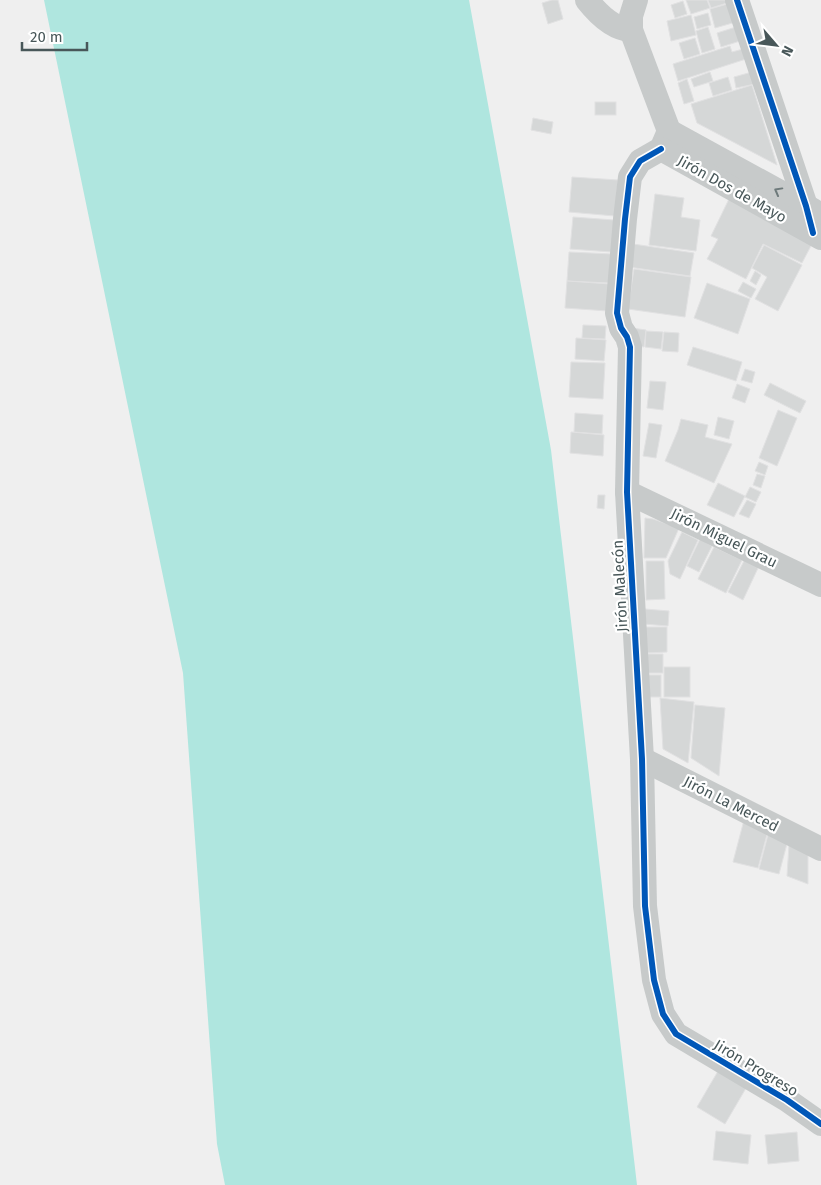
<svg xmlns="http://www.w3.org/2000/svg" width="821" height="1185" font-family="'Fira Sans',sans-serif">
  <style>
    .water { fill: #afe6df }
    .building { fill: #d5d7d7; stroke: #e1e1e2 }
    .lines { fill: none; stroke-linecap: round; stroke-linejoin: round }
    .minor { stroke: #c7caca; stroke-width: 24 }
    .cycleway-casing { stroke: #fff; stroke-width: 9 }
    .cycleway { stroke: #0057b8; stroke-width: 6 }
    .oneway { stroke: #6e7a7b }
    .labels { text-anchor: middle; dominant-baseline: central; stroke-width: 4.5; stroke-linejoin: round; paint-order: stroke }
    .street-label { font-size: 15px; fill: #485759; stroke: #fff }
  </style>
  <rect width="100%" height="100%" fill="#efefef"/>
  <!-- water -->
  <path class="water" d="M44,0h425l82,450 86,735h-412l-8,-41 -34,-471z"/>
  <!-- building -->
  <g class="building">
    <path d="M552,0h6l5,19 -15,5 -6,-21z"/>
    <path d="M686,0h21l3,8 -19,6z"/>
    <path d="M708,0h21l1,2 -19,6z"/>
    <path d="M683,1l4,13 -12,4 -4,-13z"/>
    <path d="M731,3l5,19 -21,6 -5,-19z"/>
    <path d="M708,13l3,12 -14,4 -3,-12z"/>
    <path d="M691,15l5,20 -25,6 -4,-20z"/>
    <path d="M708,27l7,22 -13,4 -6,-22z"/>
    <path d="M736,27l4,14 -19,6 -4,-14z"/>
    <path d="M695,38l5,16 -16,5 -5,-16z"/>
    <path d="M730,46l2,6 11,-3 3,10 -68,22 -5,-17z"/>
    <path d="M710,72l3,9 -19,6 -3,-8z"/>
    <path d="M752,72l3,12 -19,4 -2,-11z"/>
    <path d="M728,77l4,13 -19,6 -4,-13z"/>
    <path d="M687,79l7,22 -10,3 -6,-21z"/>
    <path d="M752,85l25,80 -80,-42 -6,-19z"/>
    <rect x="595" y="102" width="21" height="13"/>
    <path d="M533,118l20,4 -2,12 -20,-4z"/>
    <path d="M572,177l46,3 -3,36 -46,-4z"/>
    <path d="M655,194l29,4 -3,19 19,3 -4,31 -47,-6z"/>
    <path d="M729,199l84,43 -11,21 -39,-19 -17,35 -39,-20 11,-20 -7,-3z"/>
    <path d="M573,217l41,3 -2,32 -42,-3z"/>
    <path d="M633,244l61,9 -4,23 -61,-9z"/>
    <path d="M764,245l38,20 -24,46 -23,-12 12,-22 -15,-9z"/>
    <path d="M569,252l43,2 -2,29 -43,-2z"/>
    <path d="M634,269l57,8 -6,40 -57,-8z"/>
    <path d="M755,271l6,4 -5,10 -6,-4z"/>
    <path d="M567,281l43,3 -2,27 -43,-3z"/>
    <path d="M743,282l13,7 -5,9 -13,-7z"/>
    <path d="M707,283l43,16 -12,35 -44,-16z"/>
    <path d="M583,325l23,1 -1,13 -23,-1z"/>
    <path d="M632,328l14,2 -2,17 -11,-2z"/>
    <path d="M646,331l17,1 -2,17 -16,-2z"/>
    <path d="M664,332l15,1 -1,19 -16,-1z"/>
    <path d="M576,338l30,2 -2,21 -29,-2z"/>
    <path d="M693,347l49,15 -6,19 -49,-16z"/>
    <path d="M571,362l34,1 -2,36 -34,-2z"/>
    <path d="M745,369l10,3 -3,11 -11,-3z"/>
    <path d="M650,381l16,1 -3,28 -16,-2z"/>
    <path d="M770,383l36,18 -6,12 -36,-18z"/>
    <path d="M737,384l13,5 -5,14 -13,-5z"/>
    <path d="M778,410l19,8 -20,48 -18,-8z"/>
    <path d="M575,413l28,2 -1,19 -28,-2z"/>
    <path d="M718,417l16,4 -5,18 -15,-4z"/>
    <path d="M681,419l27,6 -3,12 27,7 -18,39 -49,-22 13,-31z"/>
    <path d="M649,423l13,2 -6,33 -13,-2z"/>
    <path d="M571,432l33,3 -1,21 -33,-3z"/>
    <path d="M759,462l9,4 -3,9 -10,-4z"/>
    <path d="M757,474l8,2 -4,12 -8,-3z"/>
    <path d="M718,483l27,13 -11,21 -27,-12z"/>
    <path d="M750,487l11,5 -5,10 -11,-5z"/>
    <path d="M598,495h7l-1,14 -7,-1z"/>
    <path d="M747,500l9,4 -7,14 -10,-4z"/>
    <path d="M645,518l8,1 26,9 -13,30h-22z"/>
    <path d="M682,532l16,8 -18,39 -10,-5 -2,-13z"/>
    <path d="M700,539l12,7 -13,26 -12,-6z"/>
    <path d="M714,547l28,13 -16,33 -28,-14z"/>
    <path d="M745,559l14,7 -16,34 -15,-8z"/>
    <path d="M646,561h18l1,38 -19,1z"/>
    <path d="M645,609l24,2 -1,15 -24,-2z"/>
    <path d="M645,627h22v25l-22,1z"/>
    <path d="M647,654h16v19h-15z"/>
    <rect x="664" y="667" width="26" height="30"/>
    <rect x="647" y="675" width="14" height="22"/>
    <path d="M660,698l34,4 -6,61 -25,-14z"/>
    <path d="M695,705l30,3 -6,68 -28,-18z"/>
    <path d="M744,820l25,7 -11,41 -25,-6z"/>
    <path d="M769,831l20,5 -10,38 -20,-5z"/>
    <path d="M789,845l19,8v31l-21,-8z"/>
    <path d="M721,1066l28,17 -24,41 -28,-17z"/>
    <path d="M716,1131l35,4 -3,29 -35,-4z"/>
    <path d="M797,1132l2,29 -31,3 -3,-29z"/>
  </g>
  <g class="lines">
    <!-- minor -->
    <g class="minor">
      <path d="M587,0c11,14 26,29 44,30"/>
      <path d="M636,0l-5,16v14l38,101 -6,14"/>
      <path d="M737,0l69,206 7,27"/>
      <path d="M669,131l144,79"/>
      <path d="M661,149l-21,12 -10,16 -5,42 -8,94 4,15 6,9 3,10 -3,145 15,267 3,147 9,74 9,34 13,20 111,66 34,24"/>
      <path d="M661,149l160,89"/>
      <path d="M627,492l194,93"/>
      <path d="M642,759l179,90"/>
    </g>
    <defs>
      <g id="cycleway">
        <path d="M737,0l69,206 7,27"/>
        <path d="M661,149l-21,12 -10,16 -5,42 -8,94 4,15 6,9 3,10 -3,145 15,267 3,147 9,74 9,34 13,20 111,66 34,24"/>
      </g>
    </defs>
    <!-- cycleway casing -->
    <use href="#cycleway" class="cycleway-casing"/>
    <!-- cycleway -->
    <use href="#cycleway" class="cycleway"/>
  </g>
  <!-- one-way arrows -->
  <defs><path id="oneway-chevron" d="M-2-3.5L2.5 0L-2 3.5" fill="none" stroke-width="1.6" stroke-linecap="round" stroke-linejoin="round" transform="scale(1.25)"/></defs>
  <use class="oneway" href="#oneway-chevron" transform="translate(778 191) rotate(-151)"/>
  <g class="labels">
    <!-- street labels -->
    <g class="street-label">
      <text transform="translate(732 189) rotate(29)">Jirón Dos de Mayo</text>
      <text transform="translate(724 538) rotate(26)">Jirón Miguel Grau</text>
      <text transform="translate(620 586) rotate(-93)">Jirón Malecón</text>
      <text transform="translate(731 804) rotate(27)">Jirón La Merced</text>
      <text transform="translate(756 1068) rotate(31)">Jirón Progreso</text>
    </g>
  </g>
  <!-- north arrow -->
  <g transform="translate(776 45) rotate(118)" stroke="#ffffff" stroke-width="4" paint-order="stroke">
  <path d="M0-4L9 19L0 12L-9 19Z" fill="#485759"/>
  <text y="-8" font-size="14" font-weight="bold" text-anchor="middle" fill="#485759">N</text>
  </g>
  <!-- scale -->
  <path d="M22 42v8h65v-8" fill="none" stroke="#485759" stroke-width="2.5"/>
  <text x="30" y="42" font-size="15" fill="#485759" stroke="#ffffff" stroke-width="4" paint-order="stroke">20 m</text>
</svg>
